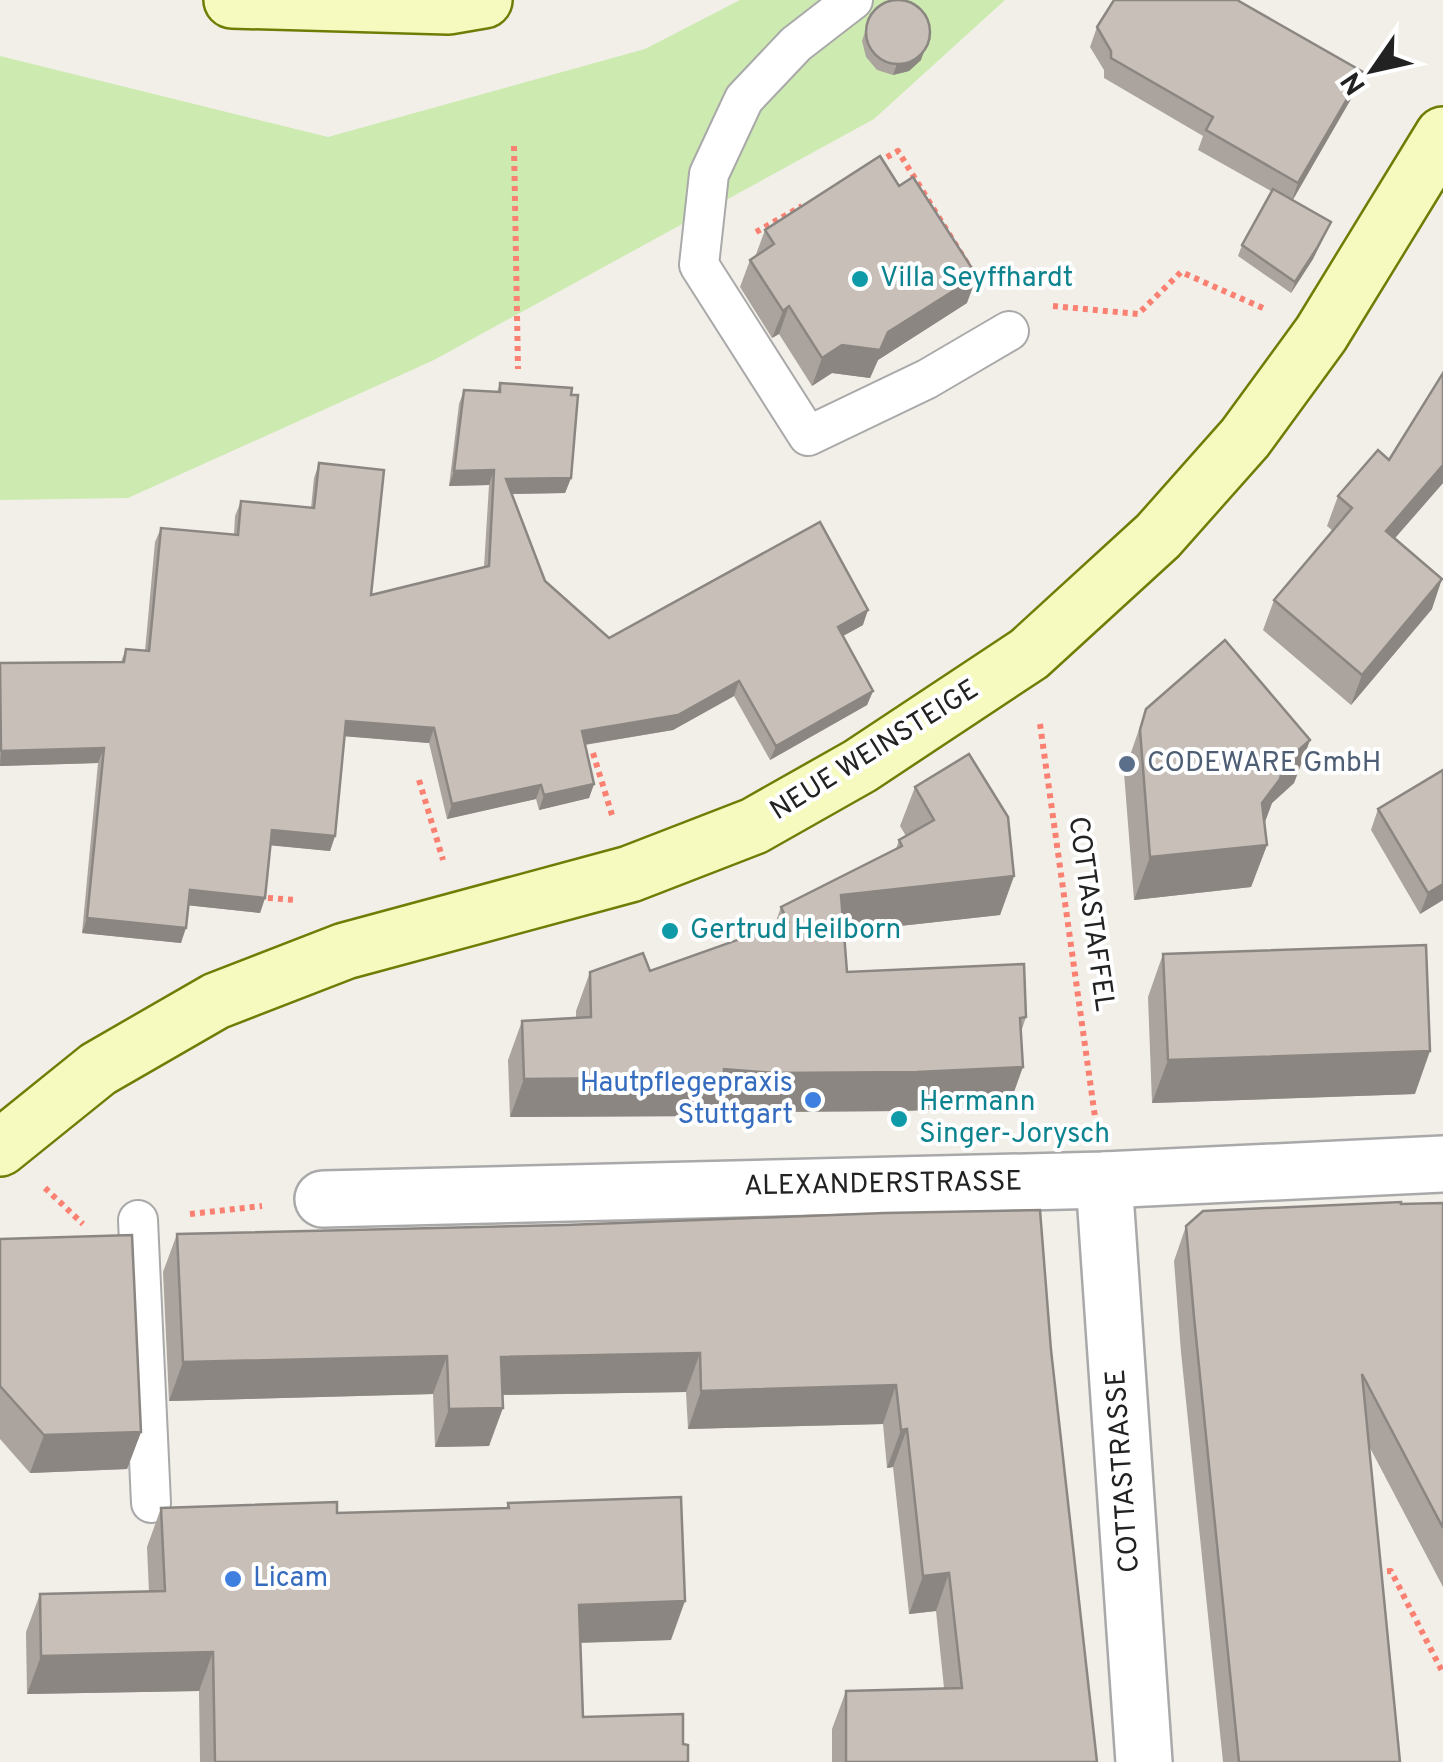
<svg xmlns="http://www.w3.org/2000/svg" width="1443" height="1762" font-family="Overpass,sans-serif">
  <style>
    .grass { fill: #cdebb0 }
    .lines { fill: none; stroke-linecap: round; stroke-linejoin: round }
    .lane-casing { stroke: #a9a9a9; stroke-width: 42 }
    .street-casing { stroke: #a9a9a9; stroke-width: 60 }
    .secondary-casing { stroke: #707d05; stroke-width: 60 }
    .path { stroke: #fa8072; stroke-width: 6; stroke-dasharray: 5 5; stroke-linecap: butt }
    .lane { stroke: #fff; stroke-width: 38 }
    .street { stroke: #fff; stroke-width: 55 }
    .secondary { stroke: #f7fabf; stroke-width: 55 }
    .wall { fill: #aba49e }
    .shaded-wall { fill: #8b8681 }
    .building { fill: #c7bfb8; stroke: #8b8681; stroke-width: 2.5 }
    .culture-dot { fill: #0f9aa8; stroke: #fff; stroke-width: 4 }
    .service-dot { fill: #5c6f8a; stroke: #fff; stroke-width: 4 }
    .shop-dot { fill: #3f7fe0; stroke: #fff; stroke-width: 4 }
    .labels { text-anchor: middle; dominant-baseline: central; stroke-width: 8; stroke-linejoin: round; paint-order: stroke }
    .culture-label { font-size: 28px; fill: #0d838f; stroke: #fff; text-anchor: start }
    .street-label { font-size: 28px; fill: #222; stroke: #fff }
    .service-label { font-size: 28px; fill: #4e5e75; stroke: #fff; text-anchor: start }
    .shop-label { font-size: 28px; fill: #366cbe; stroke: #fff; text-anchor: end }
  </style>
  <rect width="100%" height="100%" fill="#f2efe9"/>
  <!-- grass -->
  <path class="grass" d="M740,0h265l-131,119 -440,241 -306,138 -128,2v-444l328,81 317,-88z"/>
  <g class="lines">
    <defs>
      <g id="lane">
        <path d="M853,0l-57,44 -52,55 -35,75 -10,91 109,171 119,-57 82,-48"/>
        <path d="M138,1220l13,283"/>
      </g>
      <g id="street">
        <path d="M1104,1180l40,582"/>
        <path d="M323,1199l781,-19 339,-16"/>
      </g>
      <g id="secondary">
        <path d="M232,0l217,6 35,-6"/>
        <path d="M0,1148l98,-79 118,-68 129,-50 285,-77 124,-48 106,-60 169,-112 129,-118 87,-98 76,-104 122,-199"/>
      </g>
    </defs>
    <!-- lane casing -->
    <use href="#lane" class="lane-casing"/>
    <!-- street casing -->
    <use href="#street" class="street-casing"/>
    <!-- secondary casing -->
    <use href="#secondary" class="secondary-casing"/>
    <!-- path -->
    <g class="path">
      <path d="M514,146l4,223"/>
      <path d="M878,162l20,-11 83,135"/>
      <path d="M756,232l46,-26"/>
      <path d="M1053,306l85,8 43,-42 84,37"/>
      <path d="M1040,724l55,393"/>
      <path d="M593,753l19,62"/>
      <path d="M419,780l24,80"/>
      <path d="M268,898l28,2"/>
      <path d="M45,1188l38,36"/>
      <path d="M190,1214l72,-8"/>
      <path d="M1377,1572l14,-1 52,102"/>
    </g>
    <!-- lane -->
    <use href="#lane" class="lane"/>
    <!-- street -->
    <use href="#street" class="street"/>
    <!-- secondary -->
    <use href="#secondary" class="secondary"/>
  </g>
  <!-- wall -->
  <g class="wall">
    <path d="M871,14l50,46 -12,11 -16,4 -16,-5 -11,-13 -4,-16z"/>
    <path d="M1097,27l258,65 -63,109 39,21 -18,37 -22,34 -53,-37 4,-11 29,-54 -73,-41 5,-14 -99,-58v-8l-14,-23z"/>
    <path d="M765,230l202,73 -89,57 -8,18 -38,-5 -20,13 -33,-52 -7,4 -32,-51 10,-27 5,-3z"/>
    <path d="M1443,373v110l-49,56 38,70 -81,96 -88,-75 11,-30 59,-69 -6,-5 11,-30 51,-36z"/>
    <path d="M500,383l71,95 -6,15 -54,1 34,87 64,57 254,-13 -20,11 30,55 -6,14 -97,55 -36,-64 -61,34 -88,15 9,39 -5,14 -50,12 -3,-11 -89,20 -18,-76 -84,-7 -10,100 -5,15 -60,-6 -5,53 -5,15 -72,-8 -7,38 -99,-10 16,-170 -98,3v-103l121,-1 5,-13 19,2 10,-109 6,-14 73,6 1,-18 6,-15 70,7 3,-30 5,-15 52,132 113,-28 5,-82 -40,1 10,-82 5,-14 33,2z"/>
    <path d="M1146,709l164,31 -16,43 -22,20 -8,20 3,22 -16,42 -117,13 -10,-127z"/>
    <path d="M915,787l99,89 -14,39 -156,17 3,40 179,45 -5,15 -12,74 -106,5 -143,1 -47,-4 -3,8 -200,1 -2,-57 14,-39 54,-3v-7l14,-39 60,-1 124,-44 7,-20 115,-58 3,-9 7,-4 -6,-10z"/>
    <path d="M1378,809l65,91 -23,14 -49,-84z"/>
    <path d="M1163,954l252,140 -263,9 -4,-106z"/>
    <path d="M1443,1203v384l-74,-141 31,316h-177l-42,-410 -7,-91 12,-35 215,-22z"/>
    <path d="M177,1234l874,116 46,412h-265v-33l14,-38 98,-3 -8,-77 -27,3 -16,-147 -6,1 -4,-44 -195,5 -2,-37 -184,3 -13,51 -54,1 -2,-53 -264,7 -6,-129z"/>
    <path d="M0,1239l141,193 -14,37 -97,4 -30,-34z"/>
    <path d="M508,1503l163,137 -91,3 3,74 100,27 5,18h-488l-1,-71 -172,3 -1,-62 14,-38 109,-2 -2,-45 14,-39 176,5 169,-5z"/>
  </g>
  <!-- shaded-wall -->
  <g class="shaded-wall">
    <path d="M925,49l-4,11 -12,11 -16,4 4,-11z"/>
    <path d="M1363,72l-8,20 -64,111 7,-20z"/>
    <path d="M1331,222l-18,37 -22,34 4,-11z"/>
    <path d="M977,276l-10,27 -89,57 -8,18 -38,-5 -20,13 10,-28 20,-13 46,-13z"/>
    <path d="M789,306l-10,28 -7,4 11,-27z"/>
    <path d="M1443,465v18l-68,78 11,-30z"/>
    <path d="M494,470l-5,15 -40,1 5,-15z"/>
    <path d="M571,478l-6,15 -65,1 6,-15z"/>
    <path d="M1442,579l-10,30 -81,96 11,-30z"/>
    <path d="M868,610l-5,15 -31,17 6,-15z"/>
    <path d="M739,681l-5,15 -61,34 -97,16 6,-15z"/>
    <path d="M873,691l-6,14 -97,55 6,-14z"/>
    <path d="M346,721l88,7 -5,15 -88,-7z"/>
    <path d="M1310,740l-16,43 -22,20 -7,19 -19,24 16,-43 22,-40z"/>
    <path d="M104,748l-6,15 -98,3 1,-15z"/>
    <path d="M594,784l-5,14 -50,12 5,-15z"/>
    <path d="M541,785l-5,14 -89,20 5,-15z"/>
    <path d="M272,830l63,6 -5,15 -63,-6z"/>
    <path d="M1267,845l-16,42 -117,13 16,-43z"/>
    <path d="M1014,876l-14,39 -173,19 14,-39z"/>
    <path d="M1443,884v16l-23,14 8,-21z"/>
    <path d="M190,890l75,8 -5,15 -75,-8z"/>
    <path d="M87,918l99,10 -5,15 -99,-10z"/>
    <path d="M1430,1051l-15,43 -263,9 16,-43z"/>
    <path d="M1023,1067l-14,39 -106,5 -143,1 -47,-4 -3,8 -200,1 14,-38 200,-10z"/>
    <path d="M700,1353l-14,39 -199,3 14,-38z"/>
    <path d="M447,1356l-14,38 -264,7 14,-39z"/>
    <path d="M896,1385l-13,39 -195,5 13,-38z"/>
    <path d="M503,1408l-14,38 -54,1 14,-38z"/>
    <path d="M907,1429l-14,38 -6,1 14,-38z"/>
    <path d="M141,1432l-14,37 -97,4 14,-38z"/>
    <path d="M949,1573l-13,38 -27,3 14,-38z"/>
    <path d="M685,1601l-14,39 -106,3 14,-38z"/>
    <path d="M213,1652l-14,39 -172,3 14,-38z"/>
  </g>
  <!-- building -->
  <g class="building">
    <path d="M1114,0h123l126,72 -65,111 -92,-53 7,-13 -102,-59v-7l-14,-24z"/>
    <circle cx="898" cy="32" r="32"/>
    <path d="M880,156l19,30 14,-9 64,99 -89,56 -8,18 -38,-5 -20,13 -33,-52 -6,5 -33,-51 24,-16 -9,-14z"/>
    <path d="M1273,189l58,33 -14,26 -22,34 -53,-37z"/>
    <path d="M1443,373v92l-57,66 56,48 -80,96 -88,-75 78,-92 -14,-12 40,-46 11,10z"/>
    <path d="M500,383l72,5 -1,7h7l-7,83 -65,1 39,102 64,57 211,-116 48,88 -30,17 35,64 -97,55 -37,-65 -61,34 -96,16 12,53 -50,11 -3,-10 -89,19 -18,-76 -88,-7 -11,115 -63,-6 -7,68 -75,-8 -4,38 -99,-10 17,-170 -103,3 -1,-88 124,-1 2,-13 23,2 12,-123 77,7 3,-34 73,7 5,-45 65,7 -13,125 118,-29 5,-96 -40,1 10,-81 36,2z"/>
    <path d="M1225,640l85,100 -26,23 -4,16 -18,24 5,42 -117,12 -10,-127 6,-21z"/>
    <path d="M969,754l39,63 6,59 -173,19 6,77 177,-8 2,53 -6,1 3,49 -106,5 -143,1 -50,-4v8l-200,2 -2,-58 69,-4 -1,-45 53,-19 7,18 138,-49 -7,-15 121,-61 -3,-6 35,-20 -19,-33z"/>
    <path d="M1443,770v114l-15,9 -50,-84z"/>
    <path d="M1426,945l4,106 -262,9 -5,-106z"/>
    <path d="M1401,1202v2l42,-1v325l-81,-154 38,388h-161l-45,-445 -8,-91 17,-15z"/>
    <path d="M1040,1210l11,140 46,412h-251v-71l116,-3 -13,-115 -26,3 -16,-147 -6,1 -5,-45 -195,6 -1,-38 -199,4 2,51 -54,1 -2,-53 -264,6 -6,-128 389,-9 319,-12z"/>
    <path d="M132,1235l9,197 -97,3 -44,-49v-147z"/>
    <path d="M681,1497l4,104 -106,4 4,112 100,-3v30l5,1v17h-473l-2,-110 -172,4 -1,-62 125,-3 -4,-83 176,-6v11l172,-5 -1,-5z"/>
  </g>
  <!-- markers -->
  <g class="culture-dot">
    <circle cx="860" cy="279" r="10"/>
    <circle cx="670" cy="931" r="10"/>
    <circle cx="899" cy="1119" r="10"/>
  </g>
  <circle class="service-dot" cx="1127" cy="764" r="10"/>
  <g class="shop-dot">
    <circle cx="813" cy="1100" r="10"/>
    <circle cx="233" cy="1579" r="10"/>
  </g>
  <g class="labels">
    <!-- culture labels -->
    <g class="culture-label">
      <text x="880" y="279">Villa Seyffhardt</text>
      <text x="690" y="931">Gertrud Heilborn</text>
      <text x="919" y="1103">Hermann<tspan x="919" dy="32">Singer-Jorysch</tspan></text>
    </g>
    <!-- street labels -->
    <g class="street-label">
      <text transform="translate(875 751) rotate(-32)">NEUE WEINSTEIGE</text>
      <text transform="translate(1090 914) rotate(82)">COTTASTAFFEL</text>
      <text transform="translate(883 1185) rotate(-1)">ALEXANDERSTRASSE</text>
      <text transform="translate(1124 1471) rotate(-94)">COTTASTRASSE</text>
    </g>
    <!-- service labels -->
    <g class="service-label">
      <text x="1147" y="764">CODEWARE GmbH</text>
    </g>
    <!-- shop labels -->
    <g class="shop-label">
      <text x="793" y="1084">Hautpflegepraxis<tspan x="793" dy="32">Stuttgart</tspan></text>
      <text x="253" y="1579" text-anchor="start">Licam</text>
    </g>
  </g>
  <!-- north arrow -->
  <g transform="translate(1373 70) rotate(236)" stroke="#ffffff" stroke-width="8" paint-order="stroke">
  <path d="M0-8L18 38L0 25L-18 38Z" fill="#222222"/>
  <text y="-15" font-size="28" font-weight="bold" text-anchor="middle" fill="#222222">N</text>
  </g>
</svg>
